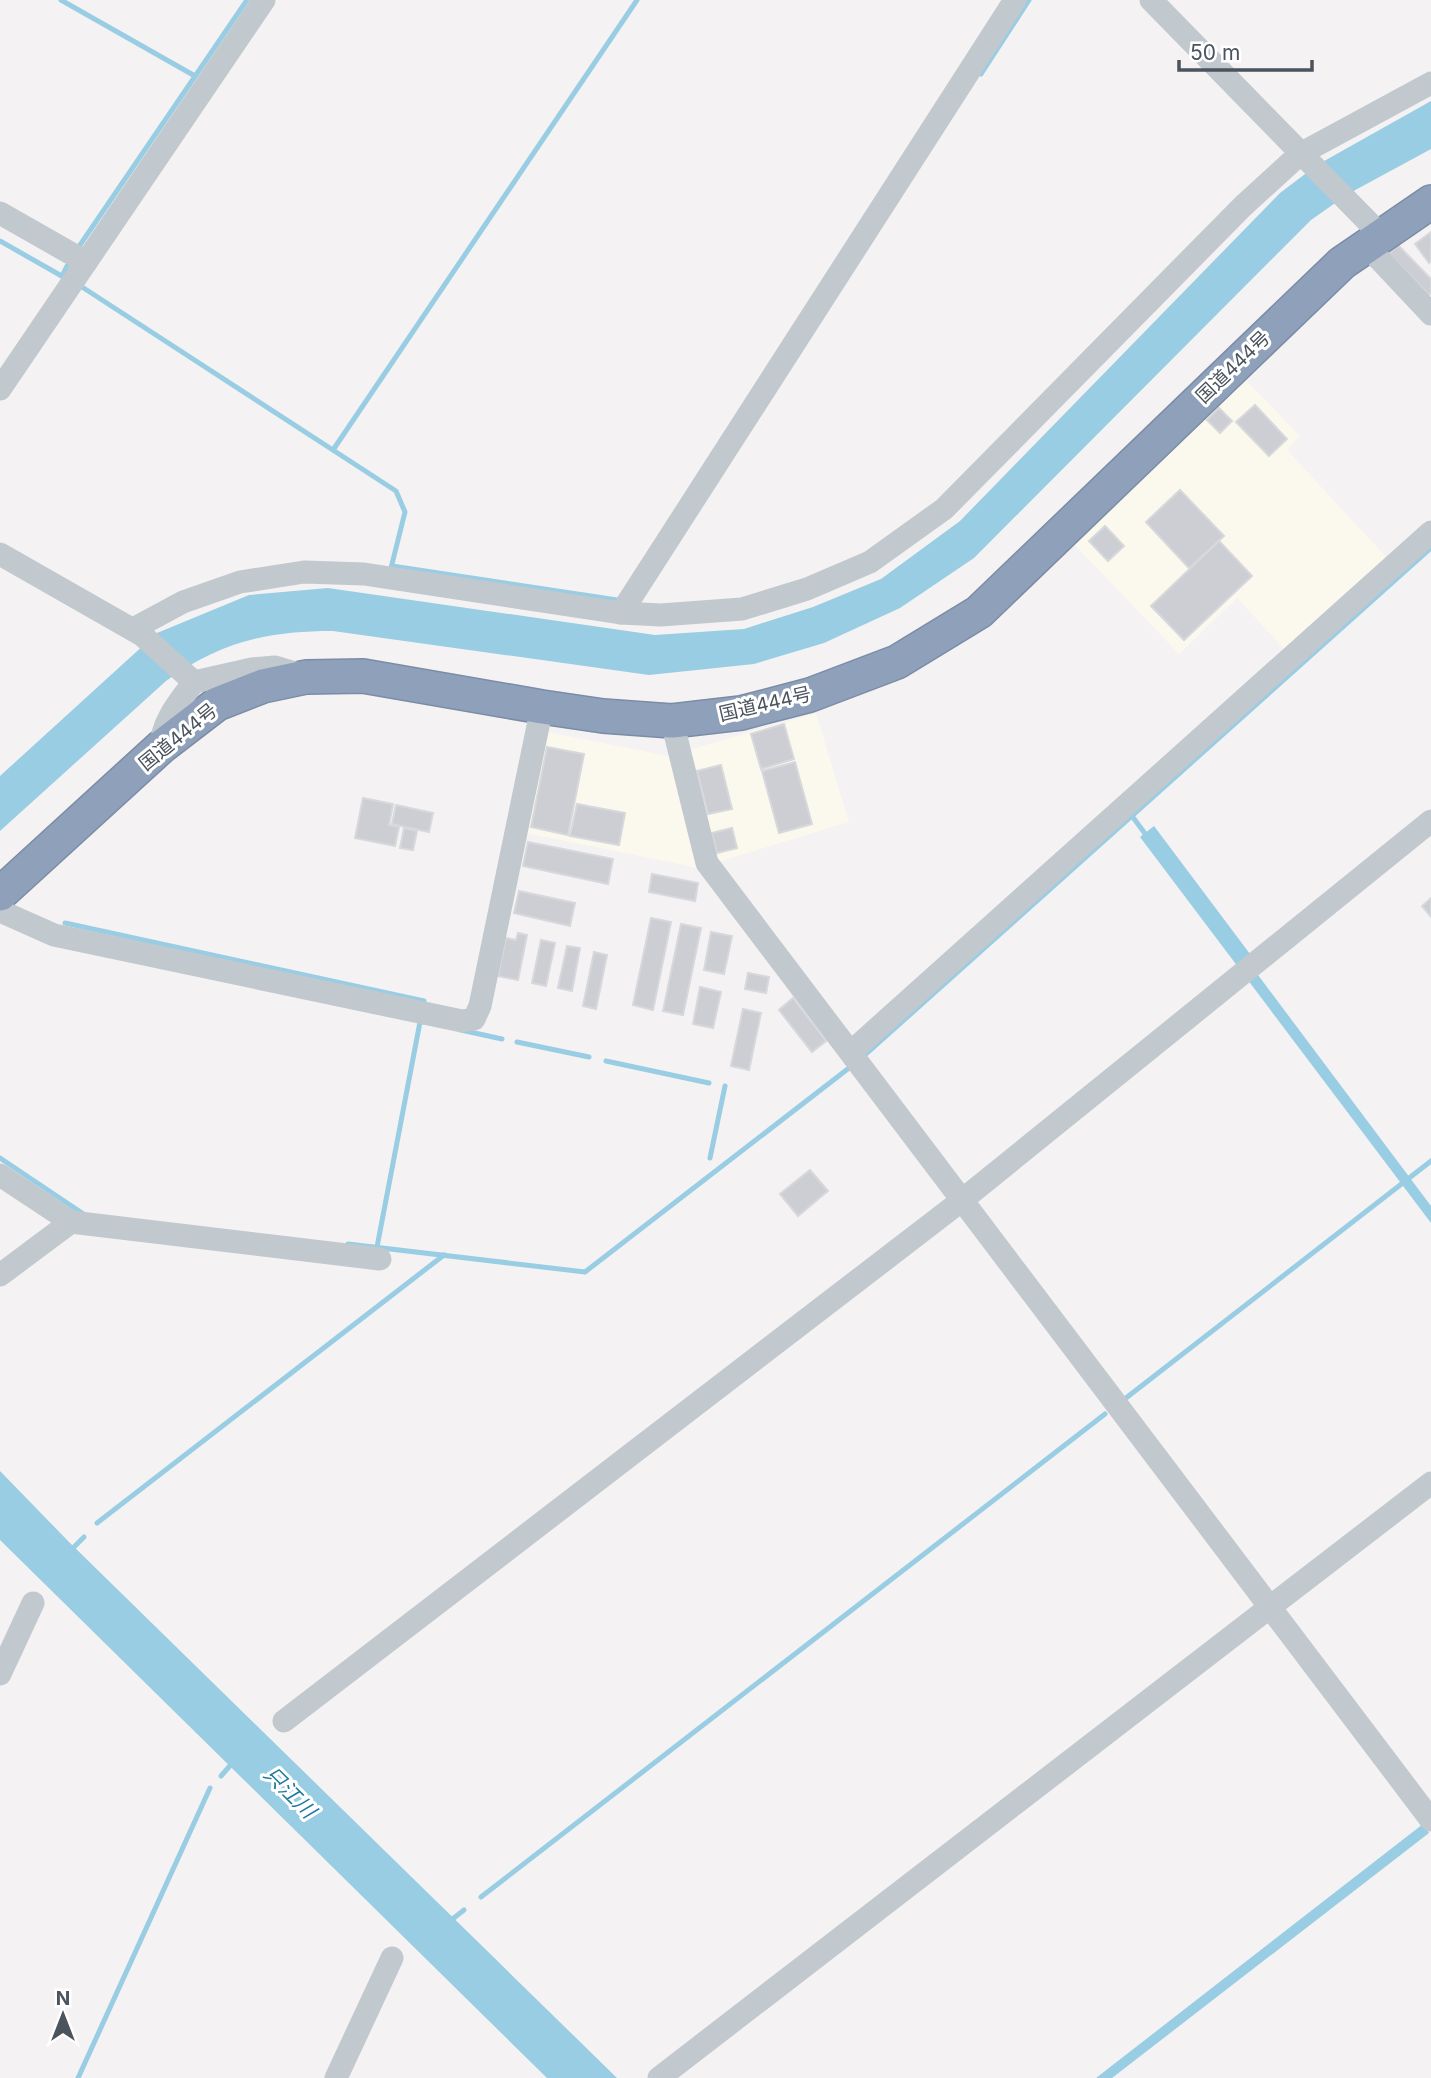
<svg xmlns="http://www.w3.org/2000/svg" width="1431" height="2078" font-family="Inter,'Noto Sans JP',sans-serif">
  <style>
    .commercial { fill: #fbf8ee }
    .water { fill: #98cde3 }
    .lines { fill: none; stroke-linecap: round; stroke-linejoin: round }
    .stream { stroke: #98cde3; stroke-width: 5 }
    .building { fill: #ccced3; stroke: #d6d8dc; stroke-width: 2 }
    .highway-casing { stroke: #7a8ca6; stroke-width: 36 }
    .minor { stroke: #c1c8ce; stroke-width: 23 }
    .highway { stroke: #8fa1ba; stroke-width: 33 }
    .labels { text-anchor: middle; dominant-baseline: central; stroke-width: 6; stroke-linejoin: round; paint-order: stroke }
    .street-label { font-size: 19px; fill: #4b535d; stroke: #fff }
    .water-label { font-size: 21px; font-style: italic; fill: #1d799f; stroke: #fff }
  </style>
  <rect width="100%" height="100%" fill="#f4f2f2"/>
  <!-- commercial -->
  <g class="commercial">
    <path d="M1244,378l56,58 -13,14 103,111 -102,92 -51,-55 -58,56 -106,-111z"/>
    <path d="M816,713l33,109 -151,46 -177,-36 22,-101 125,25z"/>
  </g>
  <!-- water -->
  <g class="water">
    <path d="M1431,101v48l-83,45 -37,26 -337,338 -74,50 -76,35 -70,21 -105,11 -316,-44c-66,0 -113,11 -167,50l-166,150v-55l157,-143 92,-38 79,-7 327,47 89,-6 69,-22 68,-28 79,-58 320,-328 37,-28z"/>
    <path d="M1154,826l96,128 8,21 173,231v17l-291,-386z"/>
    <path d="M0,1471l69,71 548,536h-70l-547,-538z"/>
    <path d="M1423,1824l6,9 -317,245h-16z"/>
  </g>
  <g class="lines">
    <!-- stream -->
    <g class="stream">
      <path d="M61,0l134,76"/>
      <path d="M981,74l48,-74"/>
      <path d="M0,241l67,38"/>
      <path d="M78,248l169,-248"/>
      <path d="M62,276l5,-10"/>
      <path d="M79,285l317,206 9,21 -15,60"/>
      <path d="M333,450l304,-450"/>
      <path d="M392,566l225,34"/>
      <path d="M1132,816l17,23"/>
      <path d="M65,923l359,78"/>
      <path d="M461,1030l41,9"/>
      <path d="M517,1042l72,15"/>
      <path d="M866,1054l565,-506"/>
      <path d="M606,1061l103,22"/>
      <path d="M0,1158l85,57"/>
      <path d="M710,1158l15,-72"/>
      <path d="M348,1244l237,28 264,-204"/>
      <path d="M377,1247l43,-225h4"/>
      <path d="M1126,1398l305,-237"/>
      <path d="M97,1523l347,-268"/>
      <path d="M71,1550l13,-13"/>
      <path d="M221,1776l14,-16"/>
      <path d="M481,1897l624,-483"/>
      <path d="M450,1921l14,-11"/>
      <path d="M78,2078l132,-290"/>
    </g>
  </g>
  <!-- building -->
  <g class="building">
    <path d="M1431,232v29l-2,2 -14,-19z"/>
    <path d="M1398,245l33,34v14l-2,2 -40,-41z"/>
    <path d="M1255,405l32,34 -18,17 -33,-34z"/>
    <path d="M1219,408l13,13 -12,12 -13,-13z"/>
    <path d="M1180,490l44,46 -35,32 -43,-46z"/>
    <path d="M1105,526l19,20 -16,15 -19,-20z"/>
    <path d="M1219,541l33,35 -68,64 -33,-34z"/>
    <path d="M784,724l10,35 -33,10 -10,-35z"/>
    <path d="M547,747l37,7 -16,81 -37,-8z"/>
    <path d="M795,762l17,62 -33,9 -17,-62z"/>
    <path d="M721,765l11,44 -24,5 -11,-43z"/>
    <path d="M363,798l30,6 -4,21 10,2 -4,19 -40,-8z"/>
    <path d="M577,804l48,9 -6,32 -49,-9z"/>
    <path d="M396,805l37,8 -4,19 -37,-8z"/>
    <path d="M404,828l13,3 -4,19 -13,-2z"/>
    <path d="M732,828l5,20 -20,5 -5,-20z"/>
    <path d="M528,842l85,17 -5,25 -85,-18z"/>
    <path d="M652,874l46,9 -3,18 -46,-9z"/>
    <path d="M519,891l56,12 -5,23 -56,-13z"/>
    <path d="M1431,898v19l-9,-11z"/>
    <path d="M651,918l20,4 -18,88 -20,-5z"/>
    <path d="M681,924l20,4 -18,87 -20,-4z"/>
    <path d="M711,932l21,4 -8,38 -20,-4z"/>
    <path d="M518,933l9,2 -9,45 -20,-4 8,-38 10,2z"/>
    <path d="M541,940l14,3 -9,43 -14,-3z"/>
    <path d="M567,946l13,2 -8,43 -14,-3z"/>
    <path d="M594,952l13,3 -11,54 -13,-3z"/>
    <path d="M748,973l21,4 -3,16 -21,-4z"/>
    <path d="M700,987l21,5 -8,36 -20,-4z"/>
    <path d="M793,998l33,43 -14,11 -33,-42z"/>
    <path d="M743,1009l18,4 -12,57 -18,-4z"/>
    <path d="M810,1170l18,21 -30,25 -18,-22z"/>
  </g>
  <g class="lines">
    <defs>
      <path id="highway" d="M0,894l161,-147 56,-43 46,-18 43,-9 57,-1 179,31 61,9 69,5 69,-8 69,-18 87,-33 82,-50 363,-349 89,-61"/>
    </defs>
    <!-- highway casing -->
    <use href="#highway" class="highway-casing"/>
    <!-- minor -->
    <g class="minor">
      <path d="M1151,0l230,235"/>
      <path d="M0,213l86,49"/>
      <path d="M1366,245l65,69"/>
      <path d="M0,389l264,-389"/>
      <path d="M0,554l142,81 52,47 58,-13 23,-2 23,7"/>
      <path d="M621,613l394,-613"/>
      <path d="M133,629l50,-27 57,-20 64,-10 60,2 257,39 40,2 81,-6 65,-20 63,-27 74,-53 299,-303 57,-52 131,-71"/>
      <path d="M672,721l35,142 724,957"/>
      <path d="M161,747c1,-26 18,-45 33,-65"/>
      <path d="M0,911l54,24 408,86 12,-2 6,-13 62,-299"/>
      <path d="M851,1052l580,-520"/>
      <path d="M0,1175l71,47 309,37"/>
      <path d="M0,1275l71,-53"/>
      <path d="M0,1674l33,-71"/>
      <path d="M284,1721l677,-520 470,-380"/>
      <path d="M336,2078l56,-120"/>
      <path d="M659,2078l772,-595"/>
    </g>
    <!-- highway -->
    <use href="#highway" class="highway"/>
  </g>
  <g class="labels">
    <!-- street labels -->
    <g class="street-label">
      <text transform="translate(1233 367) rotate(-44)">国道444号</text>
      <text transform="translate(765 704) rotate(-13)">国道444号</text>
      <text transform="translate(178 737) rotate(-39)">国道444号</text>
    </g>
    <!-- water labels -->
    <g class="water-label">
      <text transform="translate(290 1792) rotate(45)">只江川</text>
    </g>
  </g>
  <!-- north arrow -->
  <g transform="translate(63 2015)" stroke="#ffffff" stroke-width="5" paint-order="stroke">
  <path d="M0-5L12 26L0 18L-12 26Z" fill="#4b535d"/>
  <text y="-10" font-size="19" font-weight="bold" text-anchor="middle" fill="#4b535d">N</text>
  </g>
  <!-- scale -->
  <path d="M1179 60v10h133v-10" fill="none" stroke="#4b535d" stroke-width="3.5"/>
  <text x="1190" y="60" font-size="21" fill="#4b535d" stroke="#ffffff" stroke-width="5" paint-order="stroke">50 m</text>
</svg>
